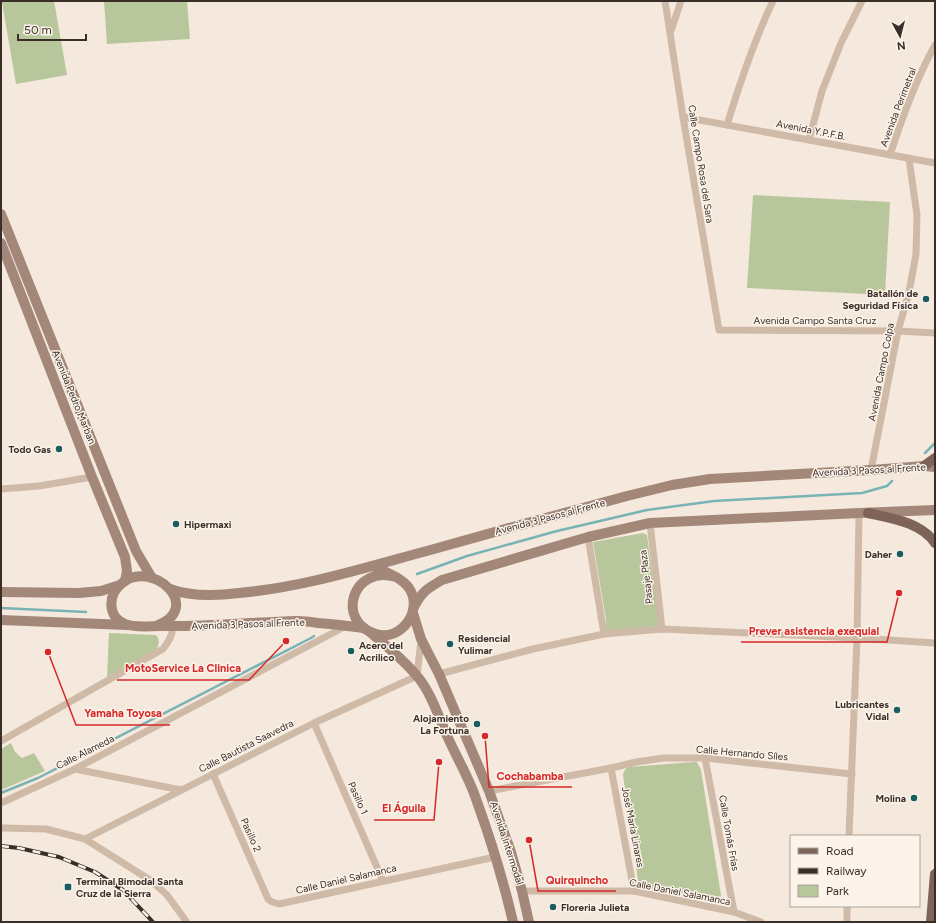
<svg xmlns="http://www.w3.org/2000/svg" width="936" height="923" font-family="Figtree,sans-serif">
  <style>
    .green { fill: #b8c69b }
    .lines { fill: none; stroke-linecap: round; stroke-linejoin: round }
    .stream { stroke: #79b3b5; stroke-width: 2.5 }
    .street { stroke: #cfb9a7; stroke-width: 7 }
    .secondary { stroke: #a38778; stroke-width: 10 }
    .primary { stroke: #7e6458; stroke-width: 10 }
    .rail-casing { stroke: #3a2e28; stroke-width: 4 }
    .rail { stroke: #fcf3ea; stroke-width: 2.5; stroke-dasharray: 8; stroke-linecap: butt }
    .poi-dot { fill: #195d61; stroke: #fcf3ea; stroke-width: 1.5 }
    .labels { text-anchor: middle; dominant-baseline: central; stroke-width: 3; stroke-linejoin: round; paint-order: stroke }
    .street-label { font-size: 10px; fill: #3a2e28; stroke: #fcf3ea }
    .poi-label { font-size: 10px; font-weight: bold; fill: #3a2e28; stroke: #fcf3ea; text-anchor: end }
    .leader { fill: none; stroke: #d62828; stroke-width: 1.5 }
    .callout-dot { fill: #d62828; stroke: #fcf3ea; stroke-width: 1.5 }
    .callout-label { font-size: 11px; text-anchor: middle; font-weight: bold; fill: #d62828; stroke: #fcf3ea; stroke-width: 3; stroke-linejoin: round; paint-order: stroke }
  </style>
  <rect width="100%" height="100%" fill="#f5e9dd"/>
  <!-- green -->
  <g class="green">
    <path d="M10,1h44l13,74 -51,9 -14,-82z"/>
    <path d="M104,1h83l3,38 -83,5z"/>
    <path d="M753,195l137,7 -5,93 -138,-7z"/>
    <path d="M643,533l4,2 12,88 -2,3 -51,5v-11l-13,-78z"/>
    <path d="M109,633l47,2c4,5 3,8 1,14l-50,29z"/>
    <path d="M11,743l4,9 7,6 12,-5 11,18 -44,19v-41z"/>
    <path d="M694,762h3l4,8 20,125 -1,4 -3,2 -71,-13 -7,-5 -1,-3 -15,-105c1,-5 2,-6 6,-8z"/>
  </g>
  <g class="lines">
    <!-- stream -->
    <g class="stream">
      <path d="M925,453l10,-10"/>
      <path d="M417,574l50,-18 90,-25 90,-21 67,-9 148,-8 25,-7 5,-5"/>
      <path d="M1,608l85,4"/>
      <path d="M1,793l37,-15 273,-140 3,-2"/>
    </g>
    <!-- street -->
    <g class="street">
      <path d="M665,1l18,116 36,213 179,1 37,2"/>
      <path d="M671,31l10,-30"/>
      <path d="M683,117l252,46"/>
      <path d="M727,125c13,-43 27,-84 46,-124"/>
      <path d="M809,140l13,-49 19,-48 21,-42"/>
      <path d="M890,155c12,-37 26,-76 45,-110"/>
      <path d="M871,470l27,-139 11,-39 7,-38 1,-39 -8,-56"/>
      <path d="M1,489l38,-3 53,-9"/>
      <path d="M650,523l12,106"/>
      <path d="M588,537l16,97"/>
      <path d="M439,674l94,-25 71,-15 58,-5 195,9 78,5"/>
      <path d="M314,723l69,158"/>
      <path d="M1,741l162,-92c6,-8 9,-13 10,-22"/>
      <path d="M705,758l29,154"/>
      <path d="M611,768l23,123"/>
      <path d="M75,769l106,21"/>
      <path d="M213,774l55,125 4,3 7,2 216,-47"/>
      <path d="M489,791l122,-23 25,-6 28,-4h41l147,16"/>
      <path d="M1,803l74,-34 271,-143"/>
      <path d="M3,828l43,1 39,10 65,41 17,15 19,26"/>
      <path d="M849,836l8,-198 2,-125"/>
      <path d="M85,839l229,-116 103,-47 4,-36"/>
      <path d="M522,891h112l100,21 27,10"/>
      <path d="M847,922v-16"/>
    </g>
    <!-- secondary -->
    <g class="secondary">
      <path d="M1,214l135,337 16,27"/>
      <path d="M1,243l91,234 33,80 2,14 -2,10"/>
      <path d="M373,566c12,6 28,11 36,22 15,22 -8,54 -33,46 -41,-12 -24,-70 20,-57"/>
      <path d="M170,589c22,8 46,7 69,4 67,-6 131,-27 195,-44 64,-18 129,-36 193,-53l45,-11 38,-6 161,-9 53,-4 11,1"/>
      <path d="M1,592l78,1 22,-2 19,-6"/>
      <path d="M414,607c8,-16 13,-18 28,-27l146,-43 62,-14 209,-10 76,-3"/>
      <path d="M413,613l8,26 18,35 50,117 22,61 11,39 7,31"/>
      <path d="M1,620l126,5"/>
      <path d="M156,626c50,-18 -5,-69 -35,-42 -13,11 -14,33 4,40 9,4 25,2 36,2 45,1 91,-4 136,-5 7,0 15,1 21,2 16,1 31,3 46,5"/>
      <path d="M370,632c16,14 33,27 47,44 14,16 22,42 31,62 9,20 20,38 27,58 15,41 28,83 38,126"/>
    </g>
    <!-- primary -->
    <g class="primary">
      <path d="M924,466l11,-8"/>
      <path d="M868,513c22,5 53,9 67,30"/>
      <path d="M931,922l4,-48"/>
    </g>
    <defs>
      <path id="rail" d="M1,846l18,2 40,9 36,15 28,18 30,32"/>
    </defs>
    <!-- rail casing -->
    <use href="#rail" class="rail-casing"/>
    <!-- rail -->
    <use href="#rail" class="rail"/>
  </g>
  <!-- markers -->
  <g class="poi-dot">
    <circle cx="926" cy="299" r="4"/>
    <circle cx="59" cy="449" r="4"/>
    <circle cx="176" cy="524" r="4"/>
    <circle cx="900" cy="554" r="4"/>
    <circle cx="450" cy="644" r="4"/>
    <circle cx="351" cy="651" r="4"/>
    <circle cx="897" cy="710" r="4"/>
    <circle cx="477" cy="724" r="4"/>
    <circle cx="914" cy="798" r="4"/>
    <rect x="64" y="883" width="8" height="8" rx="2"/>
    <circle cx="553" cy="907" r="4"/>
  </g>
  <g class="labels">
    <!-- street labels -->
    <g class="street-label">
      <text transform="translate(898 107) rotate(-69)">Avenida Perimetral</text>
      <text transform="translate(811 130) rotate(11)">Avenida Y.P.F.B.</text>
      <text transform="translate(701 164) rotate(81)">Calle Campo Rosa del Sara</text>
      <text x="815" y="320">Avenida Campo Santa Cruz</text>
      <text transform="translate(881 372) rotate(-79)">Avenida Campo Colpa</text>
      <text transform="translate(74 397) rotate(68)">Avenida Pedro Marban</text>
      <text transform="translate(869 470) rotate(-3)">Avenida 3 Pasos al Frente</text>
      <text transform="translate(550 517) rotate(-15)">Avenida 3 Pasos al Frente</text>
      <text transform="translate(646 577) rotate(-97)">Pasaje Plaza</text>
      <text transform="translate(248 624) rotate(-2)">Avenida 3 Pasos al Frente</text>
      <text transform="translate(246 746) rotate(-27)">Calle Bautista Saavedra</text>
      <text transform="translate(85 752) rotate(-27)">Calle Alameda</text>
      <text transform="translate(742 753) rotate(5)">Calle Hernando Síles</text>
      <text transform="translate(358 798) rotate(66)">Pasillo 1</text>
      <text transform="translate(633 827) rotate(79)">José María Linares</text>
      <text transform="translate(729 833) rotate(80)">Calle Tomás Frías</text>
      <text transform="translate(251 835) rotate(66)">Pasillo 2</text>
      <text transform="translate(507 843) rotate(72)">Avenida Intermodal</text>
      <text transform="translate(346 879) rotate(-13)">Calle Daniel Salamanca</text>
      <text transform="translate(680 892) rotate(11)">Calle Daniel Salamanca</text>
    </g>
    <!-- poi labels -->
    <g class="poi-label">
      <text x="918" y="293">Batallón de<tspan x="918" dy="12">Seguridad Física</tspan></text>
      <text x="51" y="449">Todo Gas</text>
      <text x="184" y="524" text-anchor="start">Hipermaxi</text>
      <text x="892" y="554">Daher</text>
      <text x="458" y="638" text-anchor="start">Residencial<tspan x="458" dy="12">Yulimar</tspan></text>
      <text x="359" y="645" text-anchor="start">Acero del<tspan x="359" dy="12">Acrilico</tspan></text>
      <text x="889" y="704">Lubricantes<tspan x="889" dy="12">Vidal</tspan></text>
      <text x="469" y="718">Alojamiento<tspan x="469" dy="12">La Fortuna</tspan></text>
      <text x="906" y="798">Molina</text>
      <text x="76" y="881" text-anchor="start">Terminal Bimodal Santa<tspan x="76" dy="12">Cruz de la Sierra</tspan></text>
      <text x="561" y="907" text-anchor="start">Floreria Julieta</text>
    </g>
  </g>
  <!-- callouts -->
  <path class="leader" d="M899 593L887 642H741M286 641L249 680H117M48 652L76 725H170M485 736L489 787H572M439 762L434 820H374M529 840L538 891H616"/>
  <g class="callout-dot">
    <circle cx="899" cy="593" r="4"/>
    <circle cx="286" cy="641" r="4"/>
    <circle cx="48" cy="652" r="4"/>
    <circle cx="485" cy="736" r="4"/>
    <circle cx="439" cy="762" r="4"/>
    <circle cx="529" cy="840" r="4"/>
  </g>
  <g class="callout-label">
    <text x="814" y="635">Prever asistencia exequial</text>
    <text x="183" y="672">MotoService La Clinica</text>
    <text x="123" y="717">Yamaha Toyosa</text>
    <text x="530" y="780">Cochabamba</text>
    <text x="404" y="812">El Águila</text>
    <text x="577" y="884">Quirquincho</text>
  </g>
  <!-- border -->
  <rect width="936" height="923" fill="none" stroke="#3a2e28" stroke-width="4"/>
  <!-- legend -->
  <rect x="790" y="835" width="130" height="72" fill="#fcf3ea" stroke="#aea49c"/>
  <rect x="798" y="848" width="20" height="6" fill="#7e6458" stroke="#aea49c"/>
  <text x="826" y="855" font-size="12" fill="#3a2e28">Road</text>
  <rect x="798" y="868" width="20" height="6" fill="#3a2e28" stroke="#aea49c"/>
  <text x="826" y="875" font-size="12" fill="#3a2e28">Railway</text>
  <rect x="798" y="885" width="20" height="12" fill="#b8c69b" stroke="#aea49c"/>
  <text x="826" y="895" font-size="12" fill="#3a2e28">Park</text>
  <!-- north arrow -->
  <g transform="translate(900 36) rotate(173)" stroke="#fcf3ea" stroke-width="3" paint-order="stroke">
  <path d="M0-3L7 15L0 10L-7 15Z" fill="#3a2e28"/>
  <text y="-6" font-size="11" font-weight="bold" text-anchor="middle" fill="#3a2e28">N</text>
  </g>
  <!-- scale -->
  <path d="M18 34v6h68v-6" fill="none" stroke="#3a2e28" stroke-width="2"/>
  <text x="24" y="34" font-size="12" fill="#3a2e28" stroke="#fcf3ea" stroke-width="3" paint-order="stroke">50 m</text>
</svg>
